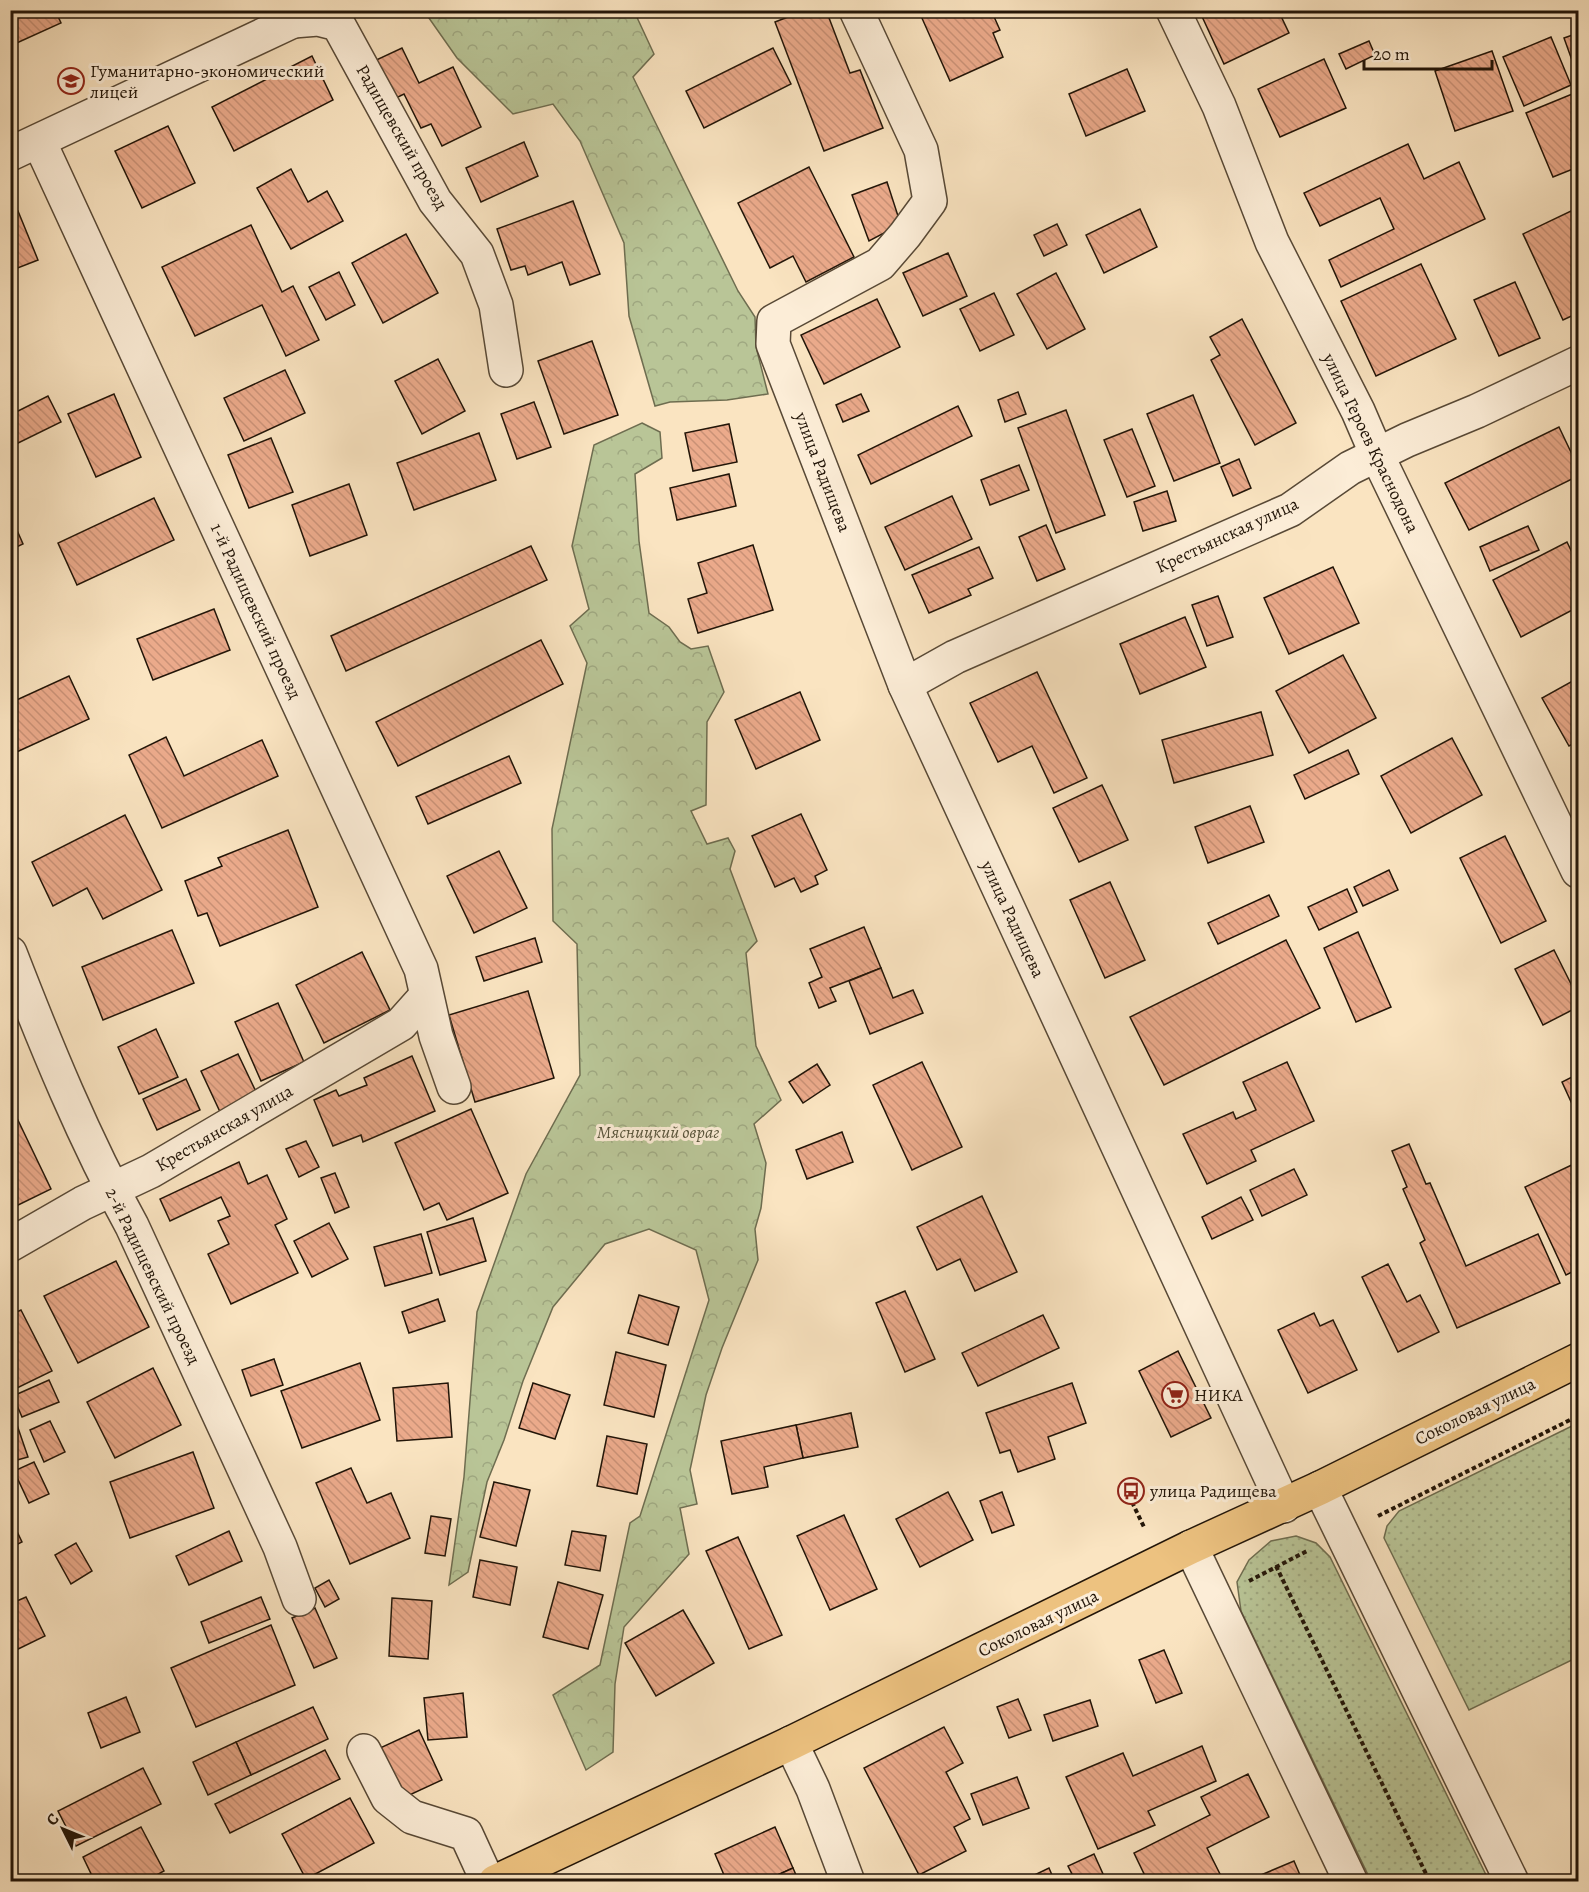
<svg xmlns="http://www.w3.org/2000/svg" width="1589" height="1892" font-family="Alegreya,serif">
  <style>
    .grass { fill: url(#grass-dots); stroke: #6e6d50; stroke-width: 1.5 }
    .forest { fill: url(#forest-crowns); stroke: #6e6d50; stroke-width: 1.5 }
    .building { fill: url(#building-back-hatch); stroke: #221508; stroke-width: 1.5 }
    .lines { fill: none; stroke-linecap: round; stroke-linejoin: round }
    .minor-casing { stroke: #584936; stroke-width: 36 }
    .tertiary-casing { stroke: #584936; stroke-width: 36 }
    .primary-casing { stroke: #221508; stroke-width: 36 }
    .path { stroke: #221508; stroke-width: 4; stroke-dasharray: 4.5 3; stroke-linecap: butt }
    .minor { stroke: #fcedd7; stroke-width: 33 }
    .tertiary { stroke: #fcedd7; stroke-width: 33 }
    .primary { stroke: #edc280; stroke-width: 33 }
    .labels { text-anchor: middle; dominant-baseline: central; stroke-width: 6; stroke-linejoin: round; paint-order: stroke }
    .poi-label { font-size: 18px; fill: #221508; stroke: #fcedd7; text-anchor: start }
    .street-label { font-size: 18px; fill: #221508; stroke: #fcedd7 }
    .park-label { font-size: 18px; font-style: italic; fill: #57533a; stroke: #fcedd7 }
  </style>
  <defs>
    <pattern id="grass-dots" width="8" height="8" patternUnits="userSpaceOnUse" patternTransform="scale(1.5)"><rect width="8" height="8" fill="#b9c597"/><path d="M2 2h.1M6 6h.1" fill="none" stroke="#9fa881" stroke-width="1.8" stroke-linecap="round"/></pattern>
    <pattern id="forest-crowns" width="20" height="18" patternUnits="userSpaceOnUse" patternTransform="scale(1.5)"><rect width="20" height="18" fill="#b9c597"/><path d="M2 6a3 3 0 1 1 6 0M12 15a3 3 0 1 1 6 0" fill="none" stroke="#9fa881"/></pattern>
    <pattern id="building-back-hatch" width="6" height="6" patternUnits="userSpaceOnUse" patternTransform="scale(1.5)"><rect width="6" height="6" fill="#ebaa8b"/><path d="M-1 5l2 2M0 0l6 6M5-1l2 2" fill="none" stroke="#c99176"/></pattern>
  </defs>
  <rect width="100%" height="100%" fill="#fae4c1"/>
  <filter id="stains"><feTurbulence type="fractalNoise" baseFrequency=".00333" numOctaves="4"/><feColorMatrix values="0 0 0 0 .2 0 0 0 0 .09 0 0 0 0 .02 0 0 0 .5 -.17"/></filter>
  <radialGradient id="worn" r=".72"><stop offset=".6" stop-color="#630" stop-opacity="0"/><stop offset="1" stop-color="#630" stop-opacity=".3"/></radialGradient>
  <!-- grass -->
  <g class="grass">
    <path d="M1578,1423v234l-109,53 -85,-172 3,-12 12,-15z"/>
    <path d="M1296,1536l20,7 14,14 159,324h-118l-130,-270 -4,-29 12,-22 22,-19z"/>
  </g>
  <!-- forest -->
  <g class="forest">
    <path d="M424,11h210l20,43 -21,23 105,214 17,26 1,30 12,47 -41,6 -57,2 -15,4 -26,-90 -5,-73 -44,-102 -27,-37 -40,10 -56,-56z"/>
    <path d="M642,423l18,9 2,26 -27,16 4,67 10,72 20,14 11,15 11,7 17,-3 16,46 -17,30 -1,83 -15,6 16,33 21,-6 7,13 -5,18 27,72 -11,12 10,93 25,54 -27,24 12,39 -5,45 -6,21 3,31 -36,88 -16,47 -16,75 7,34 -17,4 9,46 -65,73 -9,57 -2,68 -27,18 -33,-75 47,-30 30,-142 10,-7 69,-216 -13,-50 -47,-21 -44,15 -52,63 -30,74 -19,59 -17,42 -19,90 -19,13 15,-108 13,-165 49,-138 54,-99 -3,-131 -24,-23 -1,-92 35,-166 -17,-37 19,-17 -17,-63 22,-101z"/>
  </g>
  <!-- building -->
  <g class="building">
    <path d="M10,10h45l6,13 -51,23z"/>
    <path d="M762,10h18l-16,7z"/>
    <path d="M806,10h20l24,63 10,-3 23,58 -59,23 -49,-129z"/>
    <path d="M935,10h56l9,20 -7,3 10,24 -53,24 -29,-65z"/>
    <path d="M1199,10h79l11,23 -65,31z"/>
    <path d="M1578,33v44l-14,-39z"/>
    <path d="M1551,37l20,48 -47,21 -21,-49z"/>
    <path d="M1369,41l6,14 -29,14 -7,-15z"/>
    <path d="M402,48l17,35 34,-16 28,60 -39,19 -11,-22 -10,4 -17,-34 -12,6 -18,-39z"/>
    <path d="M773,48l18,36 -87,44 -18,-37z"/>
    <path d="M1492,51l21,60 -58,20 -20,-60z"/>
    <path d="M312,56l21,44 -99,51 -22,-44z"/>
    <path d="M1324,59l22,49 -66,29 -22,-48z"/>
    <path d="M1127,69l18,42 -59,25 -17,-42z"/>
    <path d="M1577,92l1,4v71l-25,10 -27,-64z"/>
    <path d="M168,126l27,57 -53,25 -27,-57z"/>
    <path d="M524,142l14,34 -57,26 -15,-34z"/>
    <path d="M1408,144l16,35 35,-17 26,57 -144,68 -12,-27 65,-31 -14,-31 -60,28 -16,-33z"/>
    <path d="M809,167l45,90 -48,25 -13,-26 -23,12 -32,-65z"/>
    <path d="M291,169l17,33 19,-11 16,30 -52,28 -34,-61z"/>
    <path d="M887,182l12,37 -11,12 -19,10 -17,-46z"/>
    <path d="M573,201l27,73 -30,11 -8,-23 -34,13 -3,-9 -14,4 -14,-41z"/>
    <path d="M1140,209l17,38 -53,26 -18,-38z"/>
    <path d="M18,211l20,49 -28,11v-57z"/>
    <path d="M1571,211l7,17v85l-15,7 -40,-86z"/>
    <path d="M1057,224l10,21 -23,11 -10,-21z"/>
    <path d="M251,225l31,67 11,-6 26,54 -33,16 -24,-51 -67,31 -33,-69z"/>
    <path d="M406,234l32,59 -55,30 -31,-60z"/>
    <path d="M948,253l19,43 -44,20 -20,-43z"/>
    <path d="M1421,264l35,75 -80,37 -35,-75z"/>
    <path d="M339,272l16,33 -29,15 -17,-33z"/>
    <path d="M1056,273l29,56 -38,20 -30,-55z"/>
    <path d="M1515,282l25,56 -41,18 -25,-56z"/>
    <path d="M994,293l20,42 -34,16 -20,-42z"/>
    <path d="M877,299l23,48 -76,37 -23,-49z"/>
    <path d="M1242,319l54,104 -41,22 -44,-85 9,-5 -10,-18z"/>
    <path d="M592,341l26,74 -54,19 -26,-73z"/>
    <path d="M438,359l27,52 -43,23 -27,-53z"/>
    <path d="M285,370l20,43 -61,28 -20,-43z"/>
    <path d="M1018,392l8,22 -21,8 -7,-22z"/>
    <path d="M114,394l27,63 -45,20 -28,-63z"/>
    <path d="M861,394l8,17 -26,11 -7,-17z"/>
    <path d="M1193,395l27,68 -46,18 -27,-67z"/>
    <path d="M48,396l13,26 -51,25v-32z"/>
    <path d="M534,402l17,45 -34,12 -16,-45z"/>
    <path d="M958,406l14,30 -101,48 -13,-29z"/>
    <path d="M1066,410l39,105 -49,18 -38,-105z"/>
    <path d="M729,424l8,38 -44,9 -8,-38z"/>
    <path d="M1559,427l19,40v9l-109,54 -24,-47z"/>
    <path d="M1132,429l23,57 -28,11 -23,-57z"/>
    <path d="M479,433l17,47 -82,30 -17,-47z"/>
    <path d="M271,438l22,54 -44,16 -21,-53z"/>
    <path d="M1239,459l12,29 -18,8 -12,-29z"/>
    <path d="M1019,465l10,25 -39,15 -9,-25z"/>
    <path d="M729,474l7,32 -59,14 -7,-32z"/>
    <path d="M349,484l18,51 -57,21 -18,-51z"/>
    <path d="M1167,491l9,30 -33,10 -9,-29z"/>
    <path d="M952,496l20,43 -67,31 -20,-43z"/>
    <path d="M154,498l20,42 -97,45 -19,-42z"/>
    <path d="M1046,525l19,44 -28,12 -18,-44z"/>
    <path d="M1528,526l11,24 -49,21 -10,-24z"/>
    <path d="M16,528l7,16 -13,6v-20z"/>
    <path d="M1567,542l11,23v42l-57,30 -28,-57z"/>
    <path d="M753,545l20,65 -75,23 -10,-34 19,-6 -9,-30z"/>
    <path d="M531,546l16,34 -201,91 -15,-35z"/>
    <path d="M979,547l14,31 -25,11 3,6 -42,18 -17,-38z"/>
    <path d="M1333,567l26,56 -70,31 -25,-56z"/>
    <path d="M1218,596l15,41 -26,9 -15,-41z"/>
    <path d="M214,609l16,41 -77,30 -16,-41z"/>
    <path d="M1185,617l21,50 -66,27 -20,-50z"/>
    <path d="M541,640l22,44 -165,82 -22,-44z"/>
    <path d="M1343,655l33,63 -67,35 -33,-62z"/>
    <path d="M1037,672l50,106 -33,15 -22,-47 -34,16 -28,-59z"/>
    <path d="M69,676l20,43 -79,36v-52z"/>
    <path d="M1578,678v63l-9,5 -27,-48z"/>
    <path d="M800,692l20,48 -64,29 -21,-49z"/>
    <path d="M1261,712l12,43 -99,28 -12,-43z"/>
    <path d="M166,737l18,39 78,-36 16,36 -116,52 -33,-73z"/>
    <path d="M1452,738l30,57 -71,38 -30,-57z"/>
    <path d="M1348,750l11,24 -54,25 -11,-24z"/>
    <path d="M509,756l12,27 -93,41 -12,-27z"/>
    <path d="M1102,785l26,55 -49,22 -26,-54z"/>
    <path d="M1250,806l14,36 -56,21 -13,-36z"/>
    <path d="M801,814l26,56 -12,6 3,8 -17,8 -7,-14 -19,9 -23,-51z"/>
    <path d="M125,815l37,75 -59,29 -16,-31 -34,18 -21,-44z"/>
    <path d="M288,830l30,77 -98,39 -13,-33 -9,3 -13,-35 37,-15 -4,-8z"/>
    <path d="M1505,836l41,85 -45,22 -41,-85z"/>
    <path d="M499,851l28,57 -53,25 -27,-57z"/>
    <path d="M1389,870l9,20 -35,16 -9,-19z"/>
    <path d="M1110,882l35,78 -40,18 -35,-78z"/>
    <path d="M1347,889l10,23 -38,18 -11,-23z"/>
    <path d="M1269,895l10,21 -61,28 -10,-21z"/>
    <path d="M864,927l17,41 -51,20 6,13 -17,7 -10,-25 13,-6 -12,-28z"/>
    <path d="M172,930l22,53 -91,37 -21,-53z"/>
    <path d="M1358,932l33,75 -35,15 -32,-74z"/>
    <path d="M535,938l7,24 -58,19 -8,-24z"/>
    <path d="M1286,940l34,68 -156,77 -34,-68z"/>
    <path d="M1554,950l24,48v9l-35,18 -28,-56z"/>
    <path d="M362,952l28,58 -66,33 -28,-58z"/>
    <path d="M881,968l12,30 20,-8 10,23 -53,21 -21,-53z"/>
    <path d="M528,991l26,87 -79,24 -26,-87z"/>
    <path d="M278,1003l26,59 -43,19 -26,-59z"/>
    <path d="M156,1029l22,48 -39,17 -21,-47z"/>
    <path d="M238,1054l20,42 -37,18 -20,-43z"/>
    <path d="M412,1056l23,55 -72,31 -2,-7 -28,11 -19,-46 22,-10 3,6 28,-11 -3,-7z"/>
    <path d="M922,1062l40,85 -50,23 -39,-85z"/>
    <path d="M1287,1062l27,59 -63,29 5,11 -49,23 -24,-50 50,-22 3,7 20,-9 -13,-28z"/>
    <path d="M817,1064l13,21 -27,18 -14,-21z"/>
    <path d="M1578,1074v43l-16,-35z"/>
    <path d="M186,1079l14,31 -43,20 -14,-31z"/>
    <path d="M471,1109l37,84 -61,27 -8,-17 -15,7 -29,-67z"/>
    <path d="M15,1114l36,75 -41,20v-93z"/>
    <path d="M842,1132l11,30 -46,17 -11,-29z"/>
    <path d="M306,1141l13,26 -20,10 -13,-28z"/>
    <path d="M1409,1144l17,40 4,-1 36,83 72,-32 22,49 -103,45 -37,-85 5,-3 -22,-51 4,-2 -15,-36z"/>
    <path d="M239,1162l9,22 19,-9 20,44 -12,6 23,48 -67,31 -23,-50 21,-10 -11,-23 12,-5 -9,-19 -51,24 -10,-22z"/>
    <path d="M1578,1162v107l-12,6 -41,-88z"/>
    <path d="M1294,1169l13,26 -45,21 -12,-26z"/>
    <path d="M335,1173l14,34 -14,6 -14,-35z"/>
    <path d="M982,1196l35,76 -42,19 -15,-32 -23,11 -20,-43z"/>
    <path d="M1241,1197l12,23 -41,19 -10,-22z"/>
    <path d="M473,1218l13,43 -46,14 -13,-43z"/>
    <path d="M329,1223l19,36 -36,18 -18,-36z"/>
    <path d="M421,1234l11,39 -47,13 -11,-39z"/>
    <path d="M116,1261l33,66 -71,36 -34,-67z"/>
    <path d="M1388,1264l19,38 13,-7 19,37 -41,20 -36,-75z"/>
    <path d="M905,1291l30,68 -30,13 -29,-69z"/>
    <path d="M639,1295l40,12 -11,38 -40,-12z"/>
    <path d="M438,1299l7,22 -36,12 -7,-21z"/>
    <path d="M21,1310l31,61 -35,17 -7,-13v-60z"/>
    <path d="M1314,1313l6,13 13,-6 24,50 -49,23 -30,-63z"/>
    <path d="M1043,1315l16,33 -81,38 -16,-33z"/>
    <path d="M1178,1351l33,67 -40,19 -32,-66z"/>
    <path d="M616,1352l50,13 -12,52 -50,-12z"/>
    <path d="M274,1359l9,26 -32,11 -9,-26z"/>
    <path d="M360,1363l20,57 -78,28 -21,-57z"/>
    <path d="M153,1368l28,57 -66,33 -28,-56z"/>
    <path d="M49,1380l10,22 -37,15 -9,-21z"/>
    <path d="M448,1383l4,54 -55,4 -4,-53z"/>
    <path d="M533,1383l37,12 -15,44 -36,-11z"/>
    <path d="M1072,1383l14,40 -38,14 7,22 -37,13 -8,-22 -10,3 -14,-40z"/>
    <path d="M851,1413l7,34 -55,11 -7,-33z"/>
    <path d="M50,1421l15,31 -21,10 -14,-32z"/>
    <path d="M16,1422l12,35 -18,5v-38z"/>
    <path d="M796,1425l7,33 -39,9 4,20 -36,7 -11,-53z"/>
    <path d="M607,1436l40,8 -10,50 -40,-8z"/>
    <path d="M193,1452l21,56 -84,30 -20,-56z"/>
    <path d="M34,1462l15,32 -20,9 -15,-32z"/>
    <path d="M351,1468l16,35 24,-10 19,45 -60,26 -34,-81z"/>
    <path d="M494,1482l36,8 -14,56 -36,-9z"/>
    <path d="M948,1492l25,48 -53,27 -24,-48z"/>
    <path d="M1002,1492l12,33 -22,8 -12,-32z"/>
    <path d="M844,1515l33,74 -47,21 -33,-74z"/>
    <path d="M431,1516l20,3 -6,37 -20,-3z"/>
    <path d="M10,1517l12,25 -12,6z"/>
    <path d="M229,1531l13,30 -53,24 -13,-29z"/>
    <path d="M572,1531l34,5 -6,35 -35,-6z"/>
    <path d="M738,1537l44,98 -33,14 -43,-98z"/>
    <path d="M76,1543l16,28 -21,13 -16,-29z"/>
    <path d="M480,1560l37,7 -7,38 -37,-8z"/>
    <path d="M329,1580l10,19 -14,8 -10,-19z"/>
    <path d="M558,1582l45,13 -15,54 -45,-12z"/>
    <path d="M26,1597l19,39 -35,17v-49z"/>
    <path d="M261,1597l9,22 -61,24 -8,-21z"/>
    <path d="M392,1598l40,3 -4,58 -39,-3z"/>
    <path d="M315,1608l22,50 -23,10 -22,-50z"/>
    <path d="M683,1610l31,53 -58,33 -31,-53z"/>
    <path d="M271,1625l24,60 -99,42 -25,-59z"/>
    <path d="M1164,1650l18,43 -26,10 -17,-43z"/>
    <path d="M463,1693l4,44 -39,3 -4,-42z"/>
    <path d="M126,1697l14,35 -39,16 -13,-35z"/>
    <path d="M1018,1699l13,31 -22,8 -12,-31z"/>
    <path d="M1090,1700l8,26 -45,15 -9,-26z"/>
    <path d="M313,1707l15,32 -77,36 -15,-33z"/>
    <path d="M944,1727l19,36 -17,9 24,47 -16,8 12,24 -47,24 -55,-107z"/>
    <path d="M419,1730l23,50 -39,18 -23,-50z"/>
    <path d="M236,1742l15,33 -43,20 -15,-33z"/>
    <path d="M1202,1746l14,35 -68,30 7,14 -57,24 -32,-72 57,-24 10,23z"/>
    <path d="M325,1750l15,29 -110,54 -15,-29z"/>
    <path d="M143,1768l18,36 -85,42 -18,-35z"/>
    <path d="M1248,1774l21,43 -62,31 17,34h-76l-14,-29 76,-38 -9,-18z"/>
    <path d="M1017,1777l12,31 -46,17 -12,-31z"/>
    <path d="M350,1798l24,45 -68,36 -24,-45z"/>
    <path d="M141,1827l23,44 -20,11h-49l-12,-25z"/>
    <path d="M775,1827l18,41 -31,14h-35l-12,-28z"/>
    <path d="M1094,1854l9,20 -17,8h-10l-8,-16z"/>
    <path d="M1294,1861l9,21h-40l-2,-7z"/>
    <path d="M793,1868l6,14h-37z"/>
    <path d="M1049,1868l6,14h-35z"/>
  </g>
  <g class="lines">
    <defs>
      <g id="minor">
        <path d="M285,10l8,11 25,-2 20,5 97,177 42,53 19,51 10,65"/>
        <path d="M856,10l65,140 9,51 -25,34 -25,29 -106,57 -1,23 132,341 379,821"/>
        <path d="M1173,10l46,96 53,136 86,169 19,44 201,416"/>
        <path d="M39,141l382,828 15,67 18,51"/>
        <path d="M10,154l283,-133"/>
        <path d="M905,685l50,-28 335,-147 60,-42 57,-28 70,-29 101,-48"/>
        <path d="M10,953c36,93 74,186 122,273l148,321 19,52"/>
        <path d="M10,1245l73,-42 68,-32 250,-147 25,-28"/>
        <path d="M791,1743l22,46 35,93"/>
        <path d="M364,1751l24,47 24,19 54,17 22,48"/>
      </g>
      <g id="tertiary">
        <path d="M1320,1488l192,394"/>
        <path d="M1191,1547l160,335"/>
      </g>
      <path id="primary" d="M495,1882l296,-139 400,-196 129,-59 258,-128"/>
    </defs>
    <!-- minor casing -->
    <use href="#minor" class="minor-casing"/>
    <!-- tertiary casing -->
    <use href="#tertiary" class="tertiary-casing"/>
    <!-- primary casing -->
    <use href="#primary" class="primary-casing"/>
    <!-- path -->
    <g class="path">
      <path d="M1132,1502l12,25"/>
      <path d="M1378,1516l200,-100"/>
      <path d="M1276,1566l154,316"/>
      <path d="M1249,1581l60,-31"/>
    </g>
    <!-- minor -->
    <use href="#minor" class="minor"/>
    <!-- tertiary -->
    <use href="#tertiary" class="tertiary"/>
    <!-- primary -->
    <use href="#primary" class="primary"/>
  </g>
  <!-- icons -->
  <defs>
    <symbol id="school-ring" viewBox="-11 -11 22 22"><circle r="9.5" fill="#fcedd7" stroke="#8f2418" stroke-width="1.5"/><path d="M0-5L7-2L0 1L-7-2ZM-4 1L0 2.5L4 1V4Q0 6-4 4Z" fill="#8f2418"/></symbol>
    <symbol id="supermarket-ring" viewBox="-11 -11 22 22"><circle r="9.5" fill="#fcedd7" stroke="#8f2418" stroke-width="1.5"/><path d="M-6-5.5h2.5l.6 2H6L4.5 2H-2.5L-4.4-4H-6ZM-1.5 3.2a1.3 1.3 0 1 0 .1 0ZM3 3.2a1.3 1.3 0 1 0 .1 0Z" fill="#8f2418"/></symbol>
    <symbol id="bus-ring" viewBox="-11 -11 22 22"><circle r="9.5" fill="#fcedd7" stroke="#8f2418" stroke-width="1.5"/><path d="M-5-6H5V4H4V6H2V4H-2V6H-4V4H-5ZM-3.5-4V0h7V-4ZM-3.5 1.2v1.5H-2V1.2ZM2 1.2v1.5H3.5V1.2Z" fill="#8f2418"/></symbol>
  </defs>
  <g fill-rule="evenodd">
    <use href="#school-ring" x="56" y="66" width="30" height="30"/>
    <use href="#supermarket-ring" x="1160" y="1380" width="30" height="30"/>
    <use href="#bus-ring" x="1116" y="1476" width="30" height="30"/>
  </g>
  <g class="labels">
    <!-- poi labels -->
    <g class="poi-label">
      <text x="90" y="71">Гуманитарно-экономический<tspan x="90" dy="21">лицей</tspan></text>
      <text x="1194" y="1395">НИКА</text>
      <text x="1150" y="1491">улица Радищева</text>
    </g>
    <!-- street labels -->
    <g class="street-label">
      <text transform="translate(402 137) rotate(60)">Радищевский проезд</text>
      <text transform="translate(1371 443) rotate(64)">улица Героев Краснодона</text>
      <text transform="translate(823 472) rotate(69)">улица Радищева</text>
      <text transform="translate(1227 535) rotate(-25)">Крестьянская улица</text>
      <text transform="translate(256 611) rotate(65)">1-й Радищевский проезд</text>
      <text transform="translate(1013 919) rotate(65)">улица Радищева</text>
      <text transform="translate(224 1128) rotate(-30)">Крестьянская улица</text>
      <text transform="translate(153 1276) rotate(64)">2-й Радищевский проезд</text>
      <text transform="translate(1475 1411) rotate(-26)">Соколовая улица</text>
      <text transform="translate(1038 1623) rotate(-26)">Соколовая улица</text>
    </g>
    <!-- park labels -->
    <g class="park-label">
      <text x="658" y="1132">Мясницкий овраг</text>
    </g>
  </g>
  <!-- margin -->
  <rect width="1589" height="1892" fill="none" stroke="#fae4c1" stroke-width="36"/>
  <rect x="12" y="12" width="1565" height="1868" fill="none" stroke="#221508" stroke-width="3"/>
  <rect x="18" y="18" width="1553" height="1856" fill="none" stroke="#221508" stroke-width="1.5"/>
  <!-- north arrow -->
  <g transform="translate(63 1829) rotate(313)" stroke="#fcedd7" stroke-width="4.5" paint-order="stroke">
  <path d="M0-4.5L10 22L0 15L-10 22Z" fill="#221508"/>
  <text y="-9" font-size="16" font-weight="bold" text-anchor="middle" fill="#221508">С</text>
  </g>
  <!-- scale -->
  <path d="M1364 60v9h128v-9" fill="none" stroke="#221508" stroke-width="3"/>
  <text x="1373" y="60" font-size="18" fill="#221508" stroke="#fcedd7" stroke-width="4.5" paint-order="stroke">20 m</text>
  <rect width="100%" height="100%" filter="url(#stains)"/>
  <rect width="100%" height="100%" fill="url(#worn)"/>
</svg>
